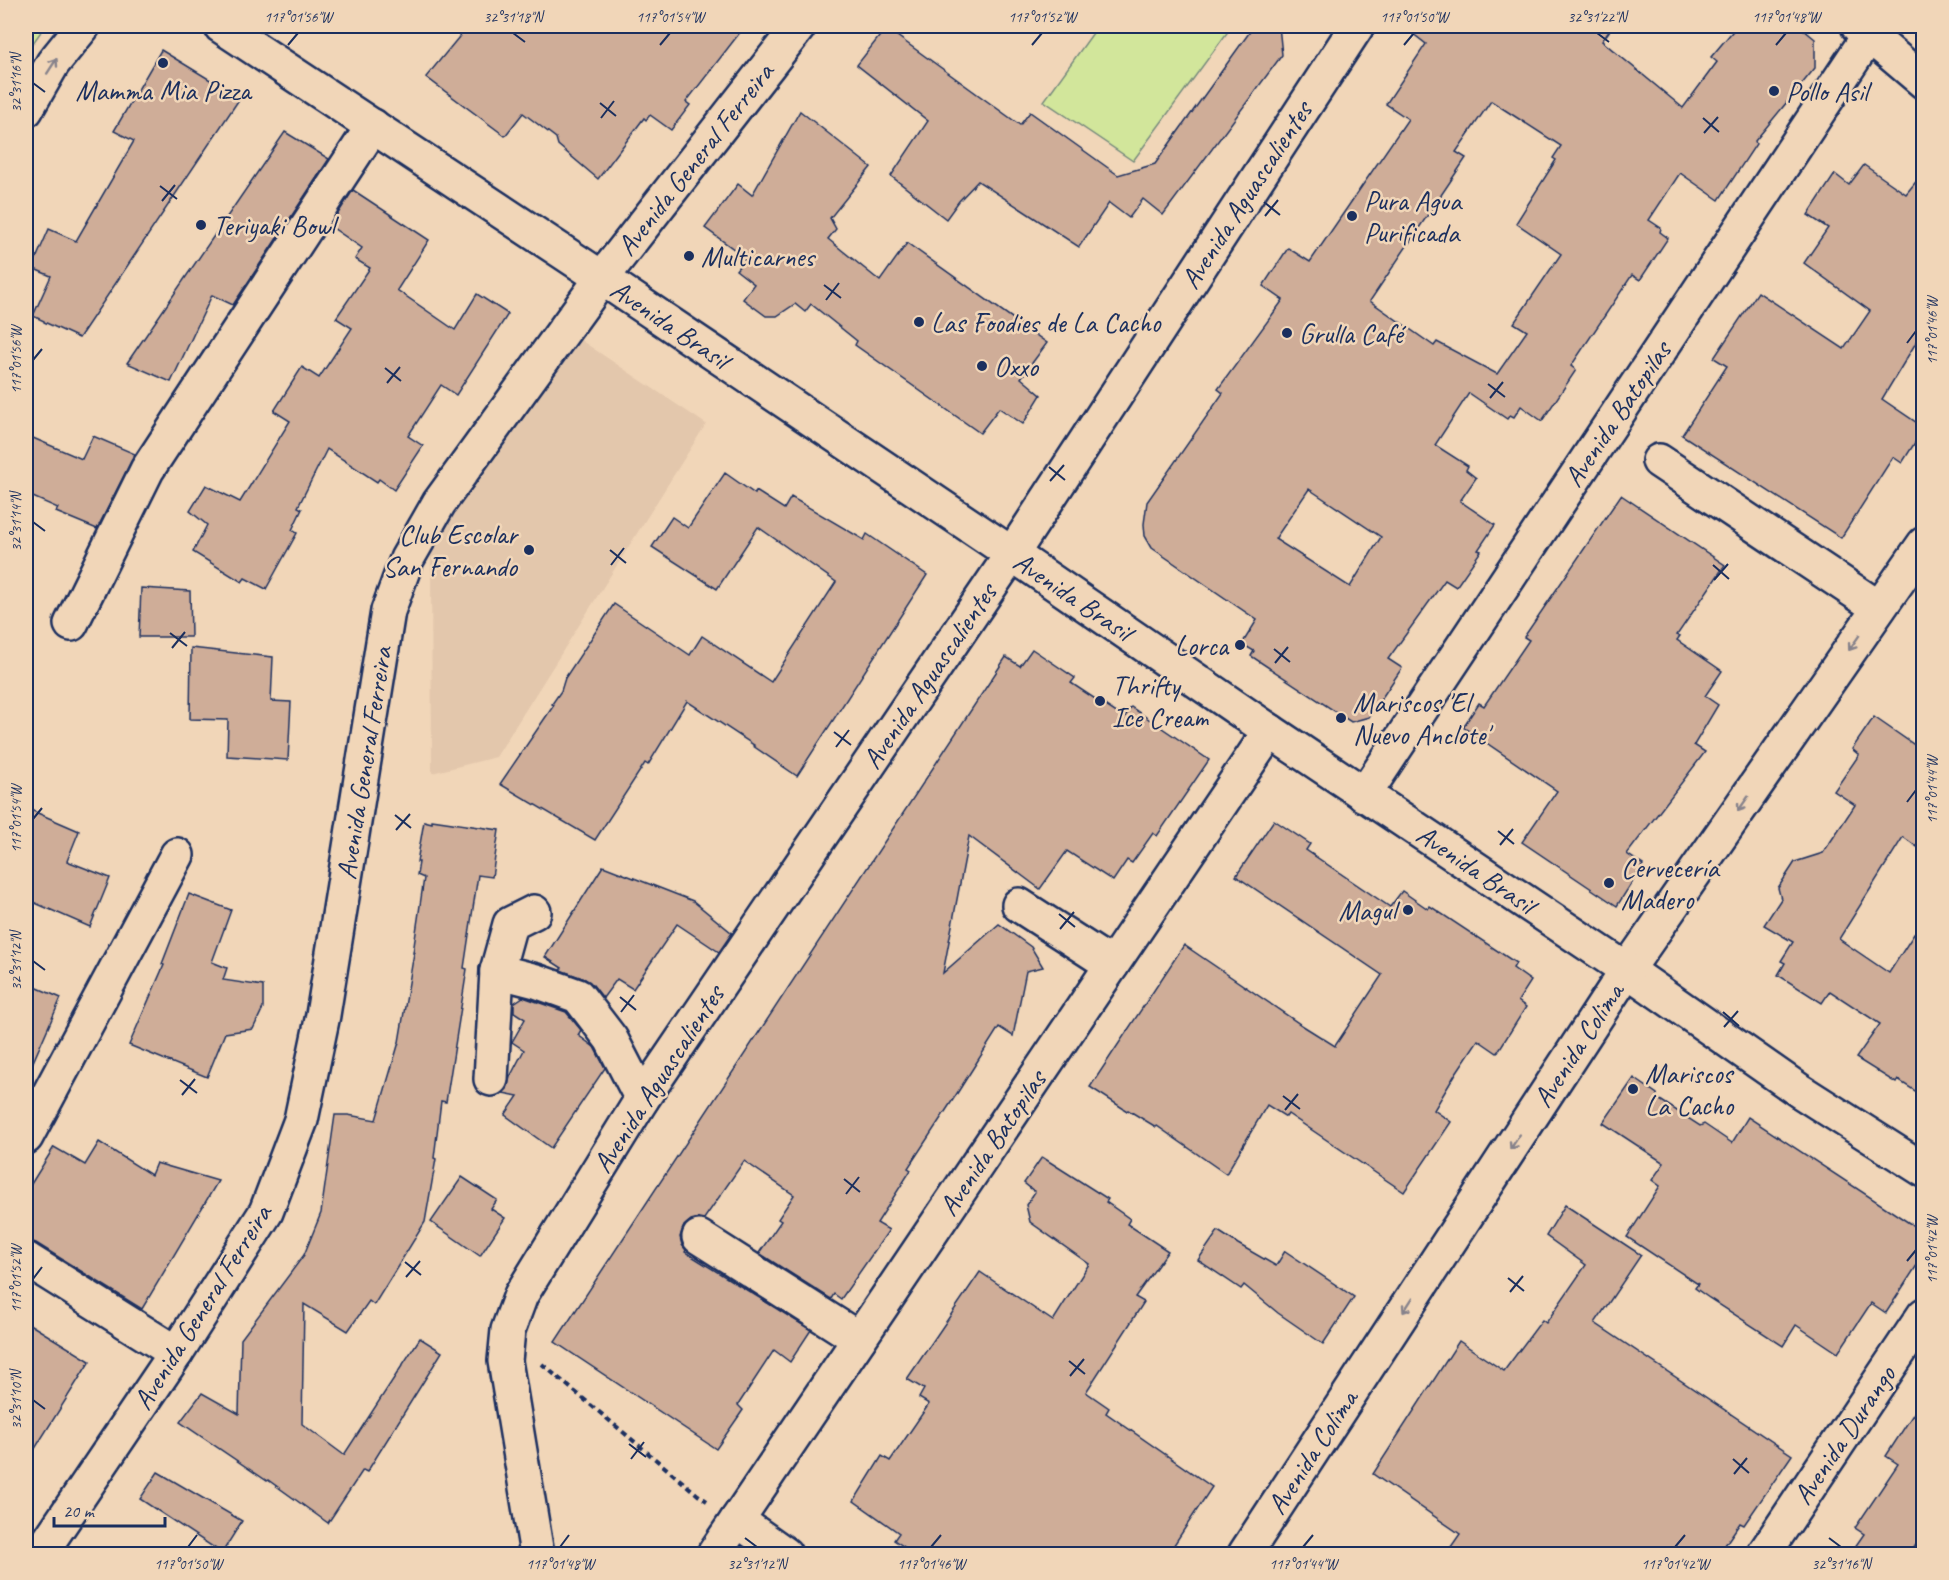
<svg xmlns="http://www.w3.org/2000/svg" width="1949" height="1580" font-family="Caveat,sans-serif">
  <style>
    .built { fill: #e3c7ac }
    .green { fill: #d2e69b; stroke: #768a7c; stroke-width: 1.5 }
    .building { fill: #cfad98; stroke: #1b2f5e; stroke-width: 1.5; fill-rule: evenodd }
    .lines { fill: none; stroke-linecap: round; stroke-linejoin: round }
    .minor-casing { stroke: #1b2f5e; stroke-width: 38 }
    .major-casing { stroke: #1b2f5e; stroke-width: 38 }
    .path { stroke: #1b2f5e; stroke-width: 4; stroke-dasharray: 6 4.5; stroke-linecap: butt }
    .minor { stroke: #f1d6b8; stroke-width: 33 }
    .major { stroke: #f1d6b8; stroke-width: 33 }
    .oneway { stroke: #86828b }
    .ticks { fill: none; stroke: #1b2f5e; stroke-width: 2 }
    .poi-dot { fill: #1b2f5e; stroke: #f1d6b8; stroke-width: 2 }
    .labels { text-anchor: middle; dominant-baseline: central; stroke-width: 5; stroke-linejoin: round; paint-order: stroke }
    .poi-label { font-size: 28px; fill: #1b2f5e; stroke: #f1d6b8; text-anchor: start }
    .street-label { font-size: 28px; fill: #1b2f5e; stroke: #f1d6b8 }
    .neatline { fill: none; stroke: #1b2f5e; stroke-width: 2 }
    .ticks-label { font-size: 15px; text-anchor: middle; fill: #1b2f5e }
  </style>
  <rect width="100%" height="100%" fill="#f1d6b8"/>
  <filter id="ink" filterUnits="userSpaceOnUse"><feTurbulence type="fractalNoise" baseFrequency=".0167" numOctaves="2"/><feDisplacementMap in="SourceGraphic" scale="12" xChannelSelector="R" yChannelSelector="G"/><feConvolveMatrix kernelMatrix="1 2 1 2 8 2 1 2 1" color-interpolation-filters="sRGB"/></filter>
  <g filter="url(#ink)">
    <!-- built -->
    <path class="built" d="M576,337l130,87 -210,333 -64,16 -1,-214 1,-18z"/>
    <!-- green -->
    <g class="green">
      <path d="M26,26h19l-19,27z"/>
      <path d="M1098,26h134l-99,135 -89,-60z"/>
    </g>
    <!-- building -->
    <g class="building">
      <path d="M468,26h277l-59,76 4,3 -19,25 -21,-15 -4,5 -2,-2 -46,61 -40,-34 -2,-7 -33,-25 -18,23 -79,-59z"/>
      <path d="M1254,26h25l3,29 -119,160 -20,-16 -14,19 -20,-15 -30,44 -101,-66 -19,20 -13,18 -55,-43 37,-55 -71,-56 29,-37 134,97 10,-13 88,63 37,-11z"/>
      <path d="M1403,26h210l-11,15 81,67 34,-46 -6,-5 26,-31h62l16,13v29l-60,73 1,3 -37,56 -39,-27 -31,47 12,8 -1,4 8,6 -28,42 -8,-5 -61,91 5,4 -34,51 -21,-15 -7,11 -4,-2 -3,4 -38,-26 -34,52 33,21 -2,4 10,8 -16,23 35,24 -17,25 3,1 -25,36 -11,-7 -57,79 14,9 -33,49 -18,5 -100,-66 3,-5 -12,-7 15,-24 -105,-72 -7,-12 -1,-12 3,-22 76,-109 -5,-4 65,-89 -20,-14 25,-38 22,14 98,-143 -22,-15 40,-60zM1491,101l70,45 -8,12 3,2 -40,63 45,31 -47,69 13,8 -30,43 -60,-32 -3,4 -64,-45 96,-143 -10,-6zM1309,489l72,48 -31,50 -75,-48z"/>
      <path d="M161,50l79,48 -161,240 -35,-16v-1l-11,-5 18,-40 -19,-8 17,-39 27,12 58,-100 -20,-10z"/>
      <path d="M800,111l71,56 -41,51 6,11 -8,10 52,42 27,-38 140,100 -26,35 20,17 -18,29 -24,-16 -19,25 -125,-88 2,-4 -46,-37 -6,8 -10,-8 -18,12h-11l-23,-17 11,-15 -18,-14 10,-12 -41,-30 33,-44 14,11z"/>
      <path d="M285,132l44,27 -96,146 -21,-10 -41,87 -44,-19z"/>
      <path d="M1864,165l42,29 17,-21v158l-41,68 41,28v3l-21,33 -9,-6 -52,81 -159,-103 45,-69 -13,-8 44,-66 86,57 26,-38 -66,-48 24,-35 -20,-13 27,-41 14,11z"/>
      <path d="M353,190l76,50 -32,50 58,40 22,-36 31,20 -52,81 -15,-10 -33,51 15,10 -29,44 -15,-11 -2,3 -50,-33 -29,58 4,2 -10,21 5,3 -31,56 -21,-11 -3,4 -49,-30 14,-27 -17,-14 16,-26 34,17 50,-81 -16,-10 28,-44 17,11 33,-50 -16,-10 34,-50 -15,-9 7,-11 -32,-22z"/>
      <path d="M26,435l56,24 11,-23 42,18 -38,75 -41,-17 2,-4 -32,-14z"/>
      <path d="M725,473l30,21 1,-3 28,18 7,-12 73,43 3,-6 60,41 -130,201 -44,-30 1,-1 -67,-44 -39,64 -3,-2 -50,77 -95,-56 54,-79 -2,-1 9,-13 4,-13 49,-74 76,51 12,-19 69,46 65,-100 -78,-55 -41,62 -65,-42 20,-30 16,11z"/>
      <path d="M1621,495l104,70 -48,70 3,1 -3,4 45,31 -17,25 13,9 -24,40 11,7 -78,102 16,11 -26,41 -95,-64 35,-51 -94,-64 16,-24 5,3 45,-66 -5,-3z"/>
      <path d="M141,588l49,3 1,46h-52z"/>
      <path d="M191,648l82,9 -2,44 20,1 -3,58 -61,-4 1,-36 -38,-1z"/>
      <path d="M1032,649l43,29 -4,5 53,35 7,-11 78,53 -52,76 -4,-3 -21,30 -5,-3 -14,21 -46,-30 -27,38 -71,-53 -26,137 56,-49 32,23 12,20 -17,4 -13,65 -14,-9 -43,68 -48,73 3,2 -34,53 12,7 -48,69 -7,-5 -3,5 -72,-46 22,-32 -3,-2 16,-24 -50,-34 -40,58 -5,-1 -8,2 -7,6 -4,11 2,8 4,5 -1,2 126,78 -21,32 -16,-12 -36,55 5,5 -27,39 -161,-107 451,-685 14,9z"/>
      <path d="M1874,717l49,34v100l-20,-14 -64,102 50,34 34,-53v176l-25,-16 -2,3 -40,-25 24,-34 -50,-33 -8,12 -44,-28 7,-12 -4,-2 12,-19 -29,-17 17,-26 -3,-11 17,-26 28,-9 32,-48 -21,-14 25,-36 -7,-6z"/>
      <path d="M26,808l53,23 -12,30 43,17 -20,49 -64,-28z"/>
      <path d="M432,820l67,10 -7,47 -14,-2 -14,93 3,1 -21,133 -5,-1 -7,57 2,1 -11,63 -51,83 -5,-4 -21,30 -44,-27 -2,120 42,31 76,-117 22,14 -75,120 -4,-2 -35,53 -60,-43 -1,1 -87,-59 22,-29 37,21 2,-75 63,-84 17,-42 14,-98h13l28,5 23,-78 15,-89h-1l11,-75 -7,-3 2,-13h-2l7,-41 8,2z"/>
      <path d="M1274,820l36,24 -4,6 84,57 12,-16 26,18 2,-3 86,57 -3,5 18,13 -13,20 8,6 -29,46 -19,-13 -22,33 -22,37 17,12 -47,70 -116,-78 -2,3 -19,-12 -41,69 -69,-48 -1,1 -28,-17 -1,1 -37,-24 94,-142 116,79 35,22 47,-71 -146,-99z"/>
      <path d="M603,866l90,35 39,32 -13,19 -42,-28 -44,65 -16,-10 -14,19 -10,-13 -8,-6 -25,-9 2,-2 -17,-11z"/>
      <path d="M189,894l42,16 -19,52 15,6 -4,12 40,6v22l-10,21 -28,4 -18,44 -78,-32 35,-80 -2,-1z"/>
      <path d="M26,983l35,15 -35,80z"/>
      <path d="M523,997l43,15 15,18 -3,5 16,12 11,21 -54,80 -46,-33 13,-19 -15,-3 4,-4 3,-12 14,-27 -12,-8 13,-23 -11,-7v-9z"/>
      <path d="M1634,1078l23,16v4l43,28 4,-2 28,19 16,-26 175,115v24l-37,57 -15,-10 -33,50 -42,-28 -13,21 -74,-48 -14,-10 3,-4 -71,-47 33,-51 -8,-6 12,-17 -61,-40z"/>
      <path d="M99,1142l52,33 5,-12 62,18 -76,128 -106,-66 -10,-3v-48l28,-45 31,18z"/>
      <path d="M1042,1157l66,42 -2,3 24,17 -3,5 41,27 -33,46 9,5 -58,90 23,16 -3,5 106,74 -44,67h-253l-21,-14 5,-7 -45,-32 28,-45 8,5 39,-57 -10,-6 5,-9 -17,-10 73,-107 73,49 36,-57 -59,-42 -4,-17 9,-13 -11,-9z"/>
      <path d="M462,1177l35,23 -6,9 14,9 -25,38 -49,-34z"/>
      <path d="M1565,1205l76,50 -46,68 197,132 -48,70 -4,-2 -21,31h-273l14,-20 -87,-60 86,-133 45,30 38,-51 4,3 40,-58 -40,-29z"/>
      <path d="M1218,1231l20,13 38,22 9,-15 69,46 -31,47 -45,-31 -34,-28 -3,4 -43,-29z"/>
      <path d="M26,1322l64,39 -64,102z"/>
      <path d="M1923,1399v135l-13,20h-60l14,-20 -9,-6 43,-64 -12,-8z"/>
      <path d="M158,1472l84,49 -20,32 -82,-54z"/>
    </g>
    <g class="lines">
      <defs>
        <g id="minor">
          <path d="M1659,461l220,147"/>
          <path d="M71,624l76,-154 226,-344"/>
          <path d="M1364,795l506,-761"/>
          <path d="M1019,905l93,60"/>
          <path d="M1627,970l297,-426"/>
          <path d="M497,971l39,10 42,15 33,43 31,60"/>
          <path d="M491,1079l6,-108 13,-47 24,-12"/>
          <path d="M26,1137l151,-282"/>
          <path d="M699,1237l160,102"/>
          <path d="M26,1259l150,94"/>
          <path d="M737,1520l48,34"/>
          <path d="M40,1554l136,-201 90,-141 35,-92 22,-105 65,-404 19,-52 32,-56 163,-225 197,-252"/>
          <path d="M537,1554l-32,-193 3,-31 13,-35 121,-196 370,-545 345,-528"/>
          <path d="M714,1554l556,-823"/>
          <path d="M1764,1554l160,-239"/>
        </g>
        <g id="major">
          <path d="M221,26l381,252 410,276 258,177 357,239 173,121 124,79"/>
          <path d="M1858,26l66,56"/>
          <path d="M26,110l27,-47 30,-37"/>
          <path d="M1245,1554l382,-584"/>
        </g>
      </defs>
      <!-- minor casing -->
      <use href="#minor" class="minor-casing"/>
      <!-- major casing -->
      <use href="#major" class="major-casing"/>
      <!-- path -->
      <path class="path" d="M542,1364l156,131 9,6"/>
      <!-- minor -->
      <use href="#minor" class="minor"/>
      <!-- major -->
      <use href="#major" class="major"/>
    </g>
    <!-- one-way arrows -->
    <defs><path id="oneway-shaft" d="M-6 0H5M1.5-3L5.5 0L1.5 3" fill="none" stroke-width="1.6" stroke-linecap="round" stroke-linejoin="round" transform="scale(1.5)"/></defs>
    <g class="oneway">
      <use href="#oneway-shaft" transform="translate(52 66) rotate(-57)"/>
      <use href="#oneway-shaft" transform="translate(1854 643) rotate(125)"/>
      <use href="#oneway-shaft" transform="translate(1743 804) rotate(125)"/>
      <use href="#oneway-shaft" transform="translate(1515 1142) rotate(123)"/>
      <use href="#oneway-shaft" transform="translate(1408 1305) rotate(123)"/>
    </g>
  </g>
  <!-- ticks -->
  <path class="ticks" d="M513,33l12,9M1597,33l12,9M288,45l10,-12M660,45l10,-12M1032,45l10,-12M1404,45l10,-12M1776,45l10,-12M33,83l12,9M600,103l16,13M601,118l13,-17M1703,118l16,14M1704,133l14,-16M160,186l17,13M162,201l13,-16M1264,202l16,13M1265,216l13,-16M824,285l17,13M826,300l13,-17M1907,343l9,-12M33,360l9,-11M385,368l16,13M387,383l13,-16M1488,384l17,13M1490,398l13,-16M1049,467l16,13M1050,481l14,-16M33,522l12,9M610,550l16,13M611,565l13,-17M1713,565l16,14M1714,580l14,-16M170,633l17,13M172,648l13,-16M1274,649l16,13M1275,663l13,-16M834,732l17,13M836,747l13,-17M1907,802l9,-12M395,815l16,13M33,819l9,-11M396,830l14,-16M1498,831l16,13M1500,845l13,-16M1059,914l16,13M1060,929l14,-17M33,961l12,9M620,997l16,13M621,1012l13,-17M1723,1012l16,14M1724,1027l14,-16M180,1080l17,13M182,1095l13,-16M1283,1096l17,13M1285,1110l13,-16M844,1179l16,13M846,1194l13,-17M1907,1261l9,-11M405,1262l16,13M406,1277l14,-16M1508,1278l16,13M33,1279l9,-12M1510,1292l13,-16M1069,1361l16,13M1070,1376l14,-17M33,1400l12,9M629,1444l17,13M631,1459l13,-17M1733,1459l16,14M1734,1474l13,-16M745,1538l12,9M1829,1538l12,9M188,1547l9,-12M560,1547l9,-12M931,1547l10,-12M1303,1547l10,-12M1675,1547l10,-12"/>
  <!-- markers -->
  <g class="poi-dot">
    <circle cx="163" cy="63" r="6"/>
    <circle cx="1774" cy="91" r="6"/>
    <circle cx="1352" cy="216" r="6"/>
    <circle cx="201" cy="225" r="6"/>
    <circle cx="689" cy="256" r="6"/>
    <circle cx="919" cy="322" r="6"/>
    <circle cx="1287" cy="333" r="6"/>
    <circle cx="982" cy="366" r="6"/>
    <circle cx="529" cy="550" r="6"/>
    <circle cx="1240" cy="645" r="6"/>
    <circle cx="1100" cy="701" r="6"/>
    <circle cx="1341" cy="718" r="6"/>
    <circle cx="1609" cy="883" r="6"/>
    <circle cx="1408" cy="910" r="6"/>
    <circle cx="1633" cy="1089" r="6"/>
  </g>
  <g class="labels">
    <!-- poi labels -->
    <g class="poi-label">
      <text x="163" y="90" text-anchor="middle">Mamma Mia Pizza</text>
      <text x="1786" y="91">Pollo Asil</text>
      <text x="1364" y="200">Pura Agua<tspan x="1364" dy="32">Purificada</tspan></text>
      <text x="213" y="225">Teriyaki Bowl</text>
      <text x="701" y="256">Multicarnes</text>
      <text x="931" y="322">Las Foodies de La Cacho</text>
      <text x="1299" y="333">Grulla Café</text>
      <text x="994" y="366">Oxxo</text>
      <text x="517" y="534" text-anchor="end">Club Escolar<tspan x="517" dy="32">San Fernando</tspan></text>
      <text x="1228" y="645" text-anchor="end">Lorca</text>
      <text x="1112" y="685">Thrifty<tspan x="1112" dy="32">Ice Cream</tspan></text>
      <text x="1353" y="702">Mariscos 'El<tspan x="1353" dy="32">Nuevo Anclote'</tspan></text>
      <text x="1621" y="867">Cervecería<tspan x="1621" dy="32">Madero</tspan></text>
      <text x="1396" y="910" text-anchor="end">Magul</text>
      <text x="1645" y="1073">Mariscos<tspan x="1645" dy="32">La Cacho</tspan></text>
    </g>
    <!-- street labels -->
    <g class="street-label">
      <text transform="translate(695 159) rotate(-52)">Avenida General Ferreira</text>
      <text transform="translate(1246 195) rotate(-57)">Avenida Aguascalientes</text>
      <text transform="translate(670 324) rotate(34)">Avenida Brasil</text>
      <text transform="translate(1617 414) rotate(-56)">Avenida Batopilas</text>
      <text transform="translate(1073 596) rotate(34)">Avenida Brasil</text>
      <text transform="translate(929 676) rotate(-56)">Avenida Aguascalientes</text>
      <text transform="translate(364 763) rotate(-81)">Avenida General Ferreira</text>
      <text transform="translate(1476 869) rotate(34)">Avenida Brasil</text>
      <text transform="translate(1578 1045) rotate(-57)">Avenida Colima</text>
      <text transform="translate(658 1079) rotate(-57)">Avenida Aguascalientes</text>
      <text transform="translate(992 1143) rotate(-56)">Avenida Batopilas</text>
      <text transform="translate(202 1307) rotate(-58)">Avenida General Ferreira</text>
      <text transform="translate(1844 1435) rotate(-56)">Avenida Durango</text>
      <text transform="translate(1312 1452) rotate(-57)">Avenida Colima</text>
    </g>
  </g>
  <!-- margin -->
  <rect width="1949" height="1580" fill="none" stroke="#f1d6b8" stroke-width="66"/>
  <!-- scale -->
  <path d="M54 1517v9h111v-9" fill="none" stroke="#1b2f5e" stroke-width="3"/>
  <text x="63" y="1517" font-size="18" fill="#1b2f5e" stroke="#f1d6b8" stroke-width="4.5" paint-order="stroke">20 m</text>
  <rect x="33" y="33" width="1883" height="1514" class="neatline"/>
  <g class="ticks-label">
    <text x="298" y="22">117°01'56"W</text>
    <text x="513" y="22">32°31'18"N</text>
    <text x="670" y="22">117°01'54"W</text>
    <text x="1042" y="22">117°01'52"W</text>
    <text x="1414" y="22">117°01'50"W</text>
    <text x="1597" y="22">32°31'22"N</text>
    <text x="1786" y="22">117°01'48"W</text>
    <text transform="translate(16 83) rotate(-90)" y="5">32°31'16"N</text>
    <text transform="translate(1932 331) rotate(-90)" y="5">117°01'46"W</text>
    <text transform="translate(16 360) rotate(-90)" y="5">117°01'56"W</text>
    <text transform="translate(16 522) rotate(-90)" y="5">32°31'14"N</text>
    <text transform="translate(1932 790) rotate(-90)" y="5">117°01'44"W</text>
    <text transform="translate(16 819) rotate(-90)" y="5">117°01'54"W</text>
    <text transform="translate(16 961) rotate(-90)" y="5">32°31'12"N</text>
    <text transform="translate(1932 1250) rotate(-90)" y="5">117°01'42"W</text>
    <text transform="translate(16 1279) rotate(-90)" y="5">117°01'52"W</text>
    <text transform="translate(16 1400) rotate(-90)" y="5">32°31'10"N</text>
    <text x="188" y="1569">117°01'50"W</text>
    <text x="560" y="1569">117°01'48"W</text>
    <text x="757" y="1569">32°31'12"N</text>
    <text x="931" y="1569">117°01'46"W</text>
    <text x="1303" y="1569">117°01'44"W</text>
    <text x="1675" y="1569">117°01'42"W</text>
    <text x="1841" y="1569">32°31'16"N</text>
  </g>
</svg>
